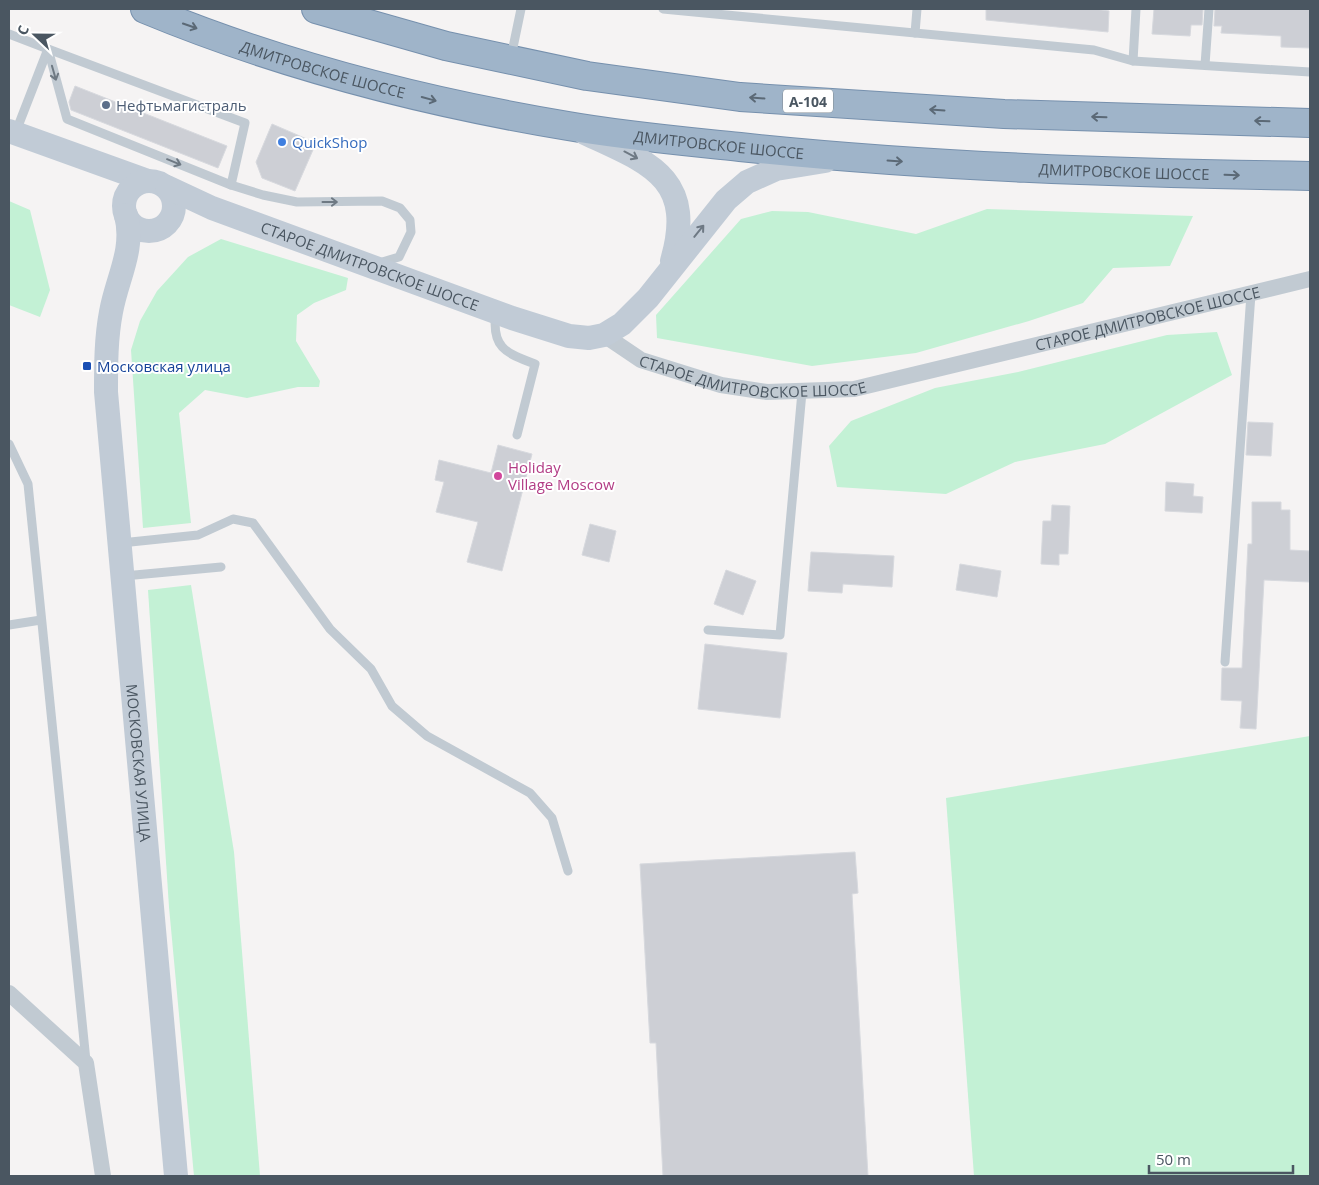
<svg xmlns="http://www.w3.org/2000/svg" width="1319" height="1185" font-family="'Open Sans',sans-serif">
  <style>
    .green { fill: #c3f1d5 }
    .building { fill: #cdcfd5; stroke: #d7d9de }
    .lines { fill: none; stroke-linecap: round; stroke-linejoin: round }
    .trunk-casing { stroke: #7690ad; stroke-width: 30 }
    .service { stroke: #c1cad2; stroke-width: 9 }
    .minor { stroke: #c1cad2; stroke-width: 16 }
    .secondary { stroke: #c1cbd6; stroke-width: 24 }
    .trunk { stroke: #9fb4c9; stroke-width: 28 }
    .oneway { stroke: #5b6976 }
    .oneway2 { stroke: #6e7983 }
    .oneway3 { stroke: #6e7984 }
    .service-dot { fill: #5c6f8a; stroke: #fff; stroke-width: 2 }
    .shop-dot { fill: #3f7fe0; stroke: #fff; stroke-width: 2 }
    .transit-dot { fill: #1a4fb4; stroke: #fff; stroke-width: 2 }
    .hotel-dot { fill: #d1479c; stroke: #fff; stroke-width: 2 }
    .labels { text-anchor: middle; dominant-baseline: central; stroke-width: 4; stroke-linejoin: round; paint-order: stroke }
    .shield { fill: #fff; stroke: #808990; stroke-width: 1 }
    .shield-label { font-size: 14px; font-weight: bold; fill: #4a5661 }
    .street-label { font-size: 15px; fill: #4a5661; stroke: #fff }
    .service-label { font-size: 15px; fill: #4e5e75; stroke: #fff; text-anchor: start }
    .shop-label { font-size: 15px; fill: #366cbe; stroke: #fff; text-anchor: start }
    .transit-label { font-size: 15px; fill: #164399; stroke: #fff; text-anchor: start }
    .hotel-label { font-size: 15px; fill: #b23c85; stroke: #fff; text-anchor: start }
  </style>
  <rect width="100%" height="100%" fill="#f5f3f3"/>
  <!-- green -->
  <g class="green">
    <path d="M9,201l21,9 20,80 -10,27 -31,-12z"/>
    <path d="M987,209l206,7 -23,50 -57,2 -30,35 -54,18 -113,32 -104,13 -155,-28 -1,-23 85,-96 31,-8 36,1 108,22z"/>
    <path d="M221,239l127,39 -2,12 -32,13 -17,12 -1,26 24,40 -1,6h-21l-51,11 -42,-8 -26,23 12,110 -48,5 -12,-178 9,-29 17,-30 31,-34z"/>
    <path d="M1217,332l15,43 -127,69 -90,18 -69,32 -109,-7 -8,-41 22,-25 84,-33 83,-16 149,-37z"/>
    <path d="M191,585l43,267 26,324h-66l-25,-269 -21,-317z"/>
    <path d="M1310,736v440h-336l-28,-378z"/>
  </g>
  <!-- building -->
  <g class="building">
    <path d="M986,9h109l14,2 -1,21 -122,-12z"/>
    <path d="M1154,9h49l-1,16h-11l-1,11 -38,-2z"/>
    <path d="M1215,9h95v39l-29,-1v-11l-60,-3 1,-7h-8z"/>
    <path d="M75,86l152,60 -9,22 -147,-58 -2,-8z"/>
    <path d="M272,124l44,19 -21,48 -33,-13 -6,-16z"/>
    <path d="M1248,422l25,1 -2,33 -25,-1z"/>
    <path d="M498,445l34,9 -30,117 -35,-9 11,-40 -42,-10 8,-30 -9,-2 4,-20 52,13z"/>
    <path d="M1166,482l28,2 -1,12 10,1 -1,16 -37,-2z"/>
    <path d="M1252,502h29v8h9v40l20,1 -1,31 -45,-2 -8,149 -16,-1 2,-27 -21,-1 1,-32h20l6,-124h4z"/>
    <path d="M1052,505l18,1 -2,48h-9v11l-18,-1 2,-43h8z"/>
    <path d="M590,524l26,7 -7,31 -27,-7z"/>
    <path d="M811,552l83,4 -2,31 -49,-3 -1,9 -34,-2z"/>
    <path d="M960,564l41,7 -4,26 -41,-7z"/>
    <path d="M726,570l30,11 -13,34 -29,-11z"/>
    <path d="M705,644l82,9 -7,65 -82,-9z"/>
    <path d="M855,852l3,41 -6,1 16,282h-205l-7,-133h-6l-10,-179z"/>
  </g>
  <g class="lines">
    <defs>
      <g id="trunk">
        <path id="s4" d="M145,9c135,56 279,93 423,117 57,10 115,15 172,21 189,20 380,26 570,29"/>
        <path d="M316,9l130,37 141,30 153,21 264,17 306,9"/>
      </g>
    </defs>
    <!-- trunk casing -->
    <use href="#trunk" class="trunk-casing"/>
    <!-- service -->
    <g class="service">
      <path d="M663,9l431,41 39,11 177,11"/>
      <path d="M915,33l2,-24"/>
      <path d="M9,34l39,15 19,70 164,66 32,10 34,7 85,-1 18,7 10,12 1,12 -12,25 -20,6"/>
      <path d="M511,57l10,-48"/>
      <path d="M1133,61l3,-52"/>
      <path d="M1205,65l4,-56"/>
      <path d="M15,134l33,-85 197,74 -14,62"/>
      <path d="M496,312c-5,35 9,41 39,52l-18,71"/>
      <path d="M9,444l19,40 58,577"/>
      <path d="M121,543l77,-8 35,-16 20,4 77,106 41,40 21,37 35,30 103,57 22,25 16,53"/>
      <path d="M124,576l97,-9"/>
      <path d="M9,625l32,-5"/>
      <path d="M708,630l72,5 22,-243"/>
      <path d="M1225,662l26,-368"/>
    </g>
    <!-- minor -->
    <g class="minor">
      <path id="s1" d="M604,335l37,25 80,25 46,7 87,-3 456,-110"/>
      <path d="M9,993l77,70 17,113"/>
    </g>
    <!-- secondary -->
    <g class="secondary">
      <path d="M9,131l136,49"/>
      <path d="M585,133c65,30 111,45 87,128"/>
      <circle cx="149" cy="206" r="25"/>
      <path id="s2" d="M167,187l45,21 300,110 57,18 20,2 15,-3 18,-11 26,-26 78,-98 21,-18 29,-13 49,-8"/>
      <path id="s3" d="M126,215c9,35 -9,63 -15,97 -5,26 -5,53 -5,80l70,784"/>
    </g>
    <!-- trunk -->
    <use href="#trunk" class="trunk"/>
  </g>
  <!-- one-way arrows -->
  <defs><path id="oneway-shaft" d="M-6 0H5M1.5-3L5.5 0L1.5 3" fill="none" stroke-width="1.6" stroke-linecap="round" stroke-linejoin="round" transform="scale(1.25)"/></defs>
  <g class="oneway">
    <use href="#oneway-shaft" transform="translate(190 26) rotate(19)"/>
    <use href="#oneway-shaft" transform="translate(757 98) rotate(-176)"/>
    <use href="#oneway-shaft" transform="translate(429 99) rotate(15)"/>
    <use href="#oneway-shaft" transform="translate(937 110) rotate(-176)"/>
    <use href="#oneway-shaft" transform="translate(1099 117) rotate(-178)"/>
    <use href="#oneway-shaft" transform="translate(1262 121) rotate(-178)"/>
    <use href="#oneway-shaft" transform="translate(895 161) rotate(4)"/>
    <use href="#oneway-shaft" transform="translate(1232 175) rotate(2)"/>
  </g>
  <g class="oneway2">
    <use href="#oneway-shaft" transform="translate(54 73) rotate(74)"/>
    <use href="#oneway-shaft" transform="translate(174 162) rotate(22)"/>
    <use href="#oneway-shaft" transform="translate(330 202)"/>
  </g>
  <g class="oneway3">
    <use href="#oneway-shaft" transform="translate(631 155) rotate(28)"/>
    <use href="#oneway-shaft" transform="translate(699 231) rotate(-51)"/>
  </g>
  <!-- markers -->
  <circle class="service-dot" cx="106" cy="105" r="5"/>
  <circle class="shop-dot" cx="282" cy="142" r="5"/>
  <rect class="transit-dot" x="82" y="361" width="10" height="10" rx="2.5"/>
  <circle class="hotel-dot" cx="498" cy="476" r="5"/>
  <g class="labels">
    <!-- shield labels -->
    <rect class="shield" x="783" y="89.5" width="50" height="23" rx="4"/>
    <g class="shield-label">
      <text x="808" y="101">А-104</text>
    </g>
    <!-- street labels -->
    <g class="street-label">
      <text stroke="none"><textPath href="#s4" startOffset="188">ДМИТРОВСКОЕ ШОССЕ</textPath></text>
      <text stroke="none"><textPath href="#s4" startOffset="592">ДМИТРОВСКОЕ ШОССЕ</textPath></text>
      <text stroke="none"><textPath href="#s4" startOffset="998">ДМИТРОВСКОЕ ШОССЕ</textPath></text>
      <text stroke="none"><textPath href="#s2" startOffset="218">СТАРОЕ ДМИТРОВСКОЕ ШОССЕ</textPath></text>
      <text stroke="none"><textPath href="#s1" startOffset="564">СТАРОЕ ДМИТРОВСКОЕ ШОССЕ</textPath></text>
      <text stroke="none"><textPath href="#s1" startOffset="159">СТАРОЕ ДМИТРОВСКОЕ ШОССЕ</textPath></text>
      <text stroke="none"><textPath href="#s3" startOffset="552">МОСКОВСКАЯ УЛИЦА</textPath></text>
    </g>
    <!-- service labels -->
    <g class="service-label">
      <text x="116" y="105">Нефтьмагистраль</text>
    </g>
    <!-- shop labels -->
    <g class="shop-label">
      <text x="292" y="142">QuickShop</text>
    </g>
    <!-- transit labels -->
    <g class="transit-label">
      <text x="97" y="366">Московская улица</text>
    </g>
    <!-- hotel labels -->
    <g class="hotel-label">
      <text x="508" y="467">Holiday<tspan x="508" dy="17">Village Moscow</tspan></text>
    </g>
  </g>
  <!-- border -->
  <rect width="1319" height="1185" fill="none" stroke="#4a5661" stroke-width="20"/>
  <!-- north arrow -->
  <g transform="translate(35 35) rotate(292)" stroke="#ffffff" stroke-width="4" paint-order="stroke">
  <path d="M0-4L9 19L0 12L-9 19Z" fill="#4a5661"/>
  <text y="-8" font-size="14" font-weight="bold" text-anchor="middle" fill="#4a5661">С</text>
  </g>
  <!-- scale -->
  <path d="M1149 1165v8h144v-8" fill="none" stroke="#4a5661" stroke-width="2.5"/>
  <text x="1156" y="1165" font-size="15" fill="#4a5661" stroke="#ffffff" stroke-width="4" paint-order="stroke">50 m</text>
</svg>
